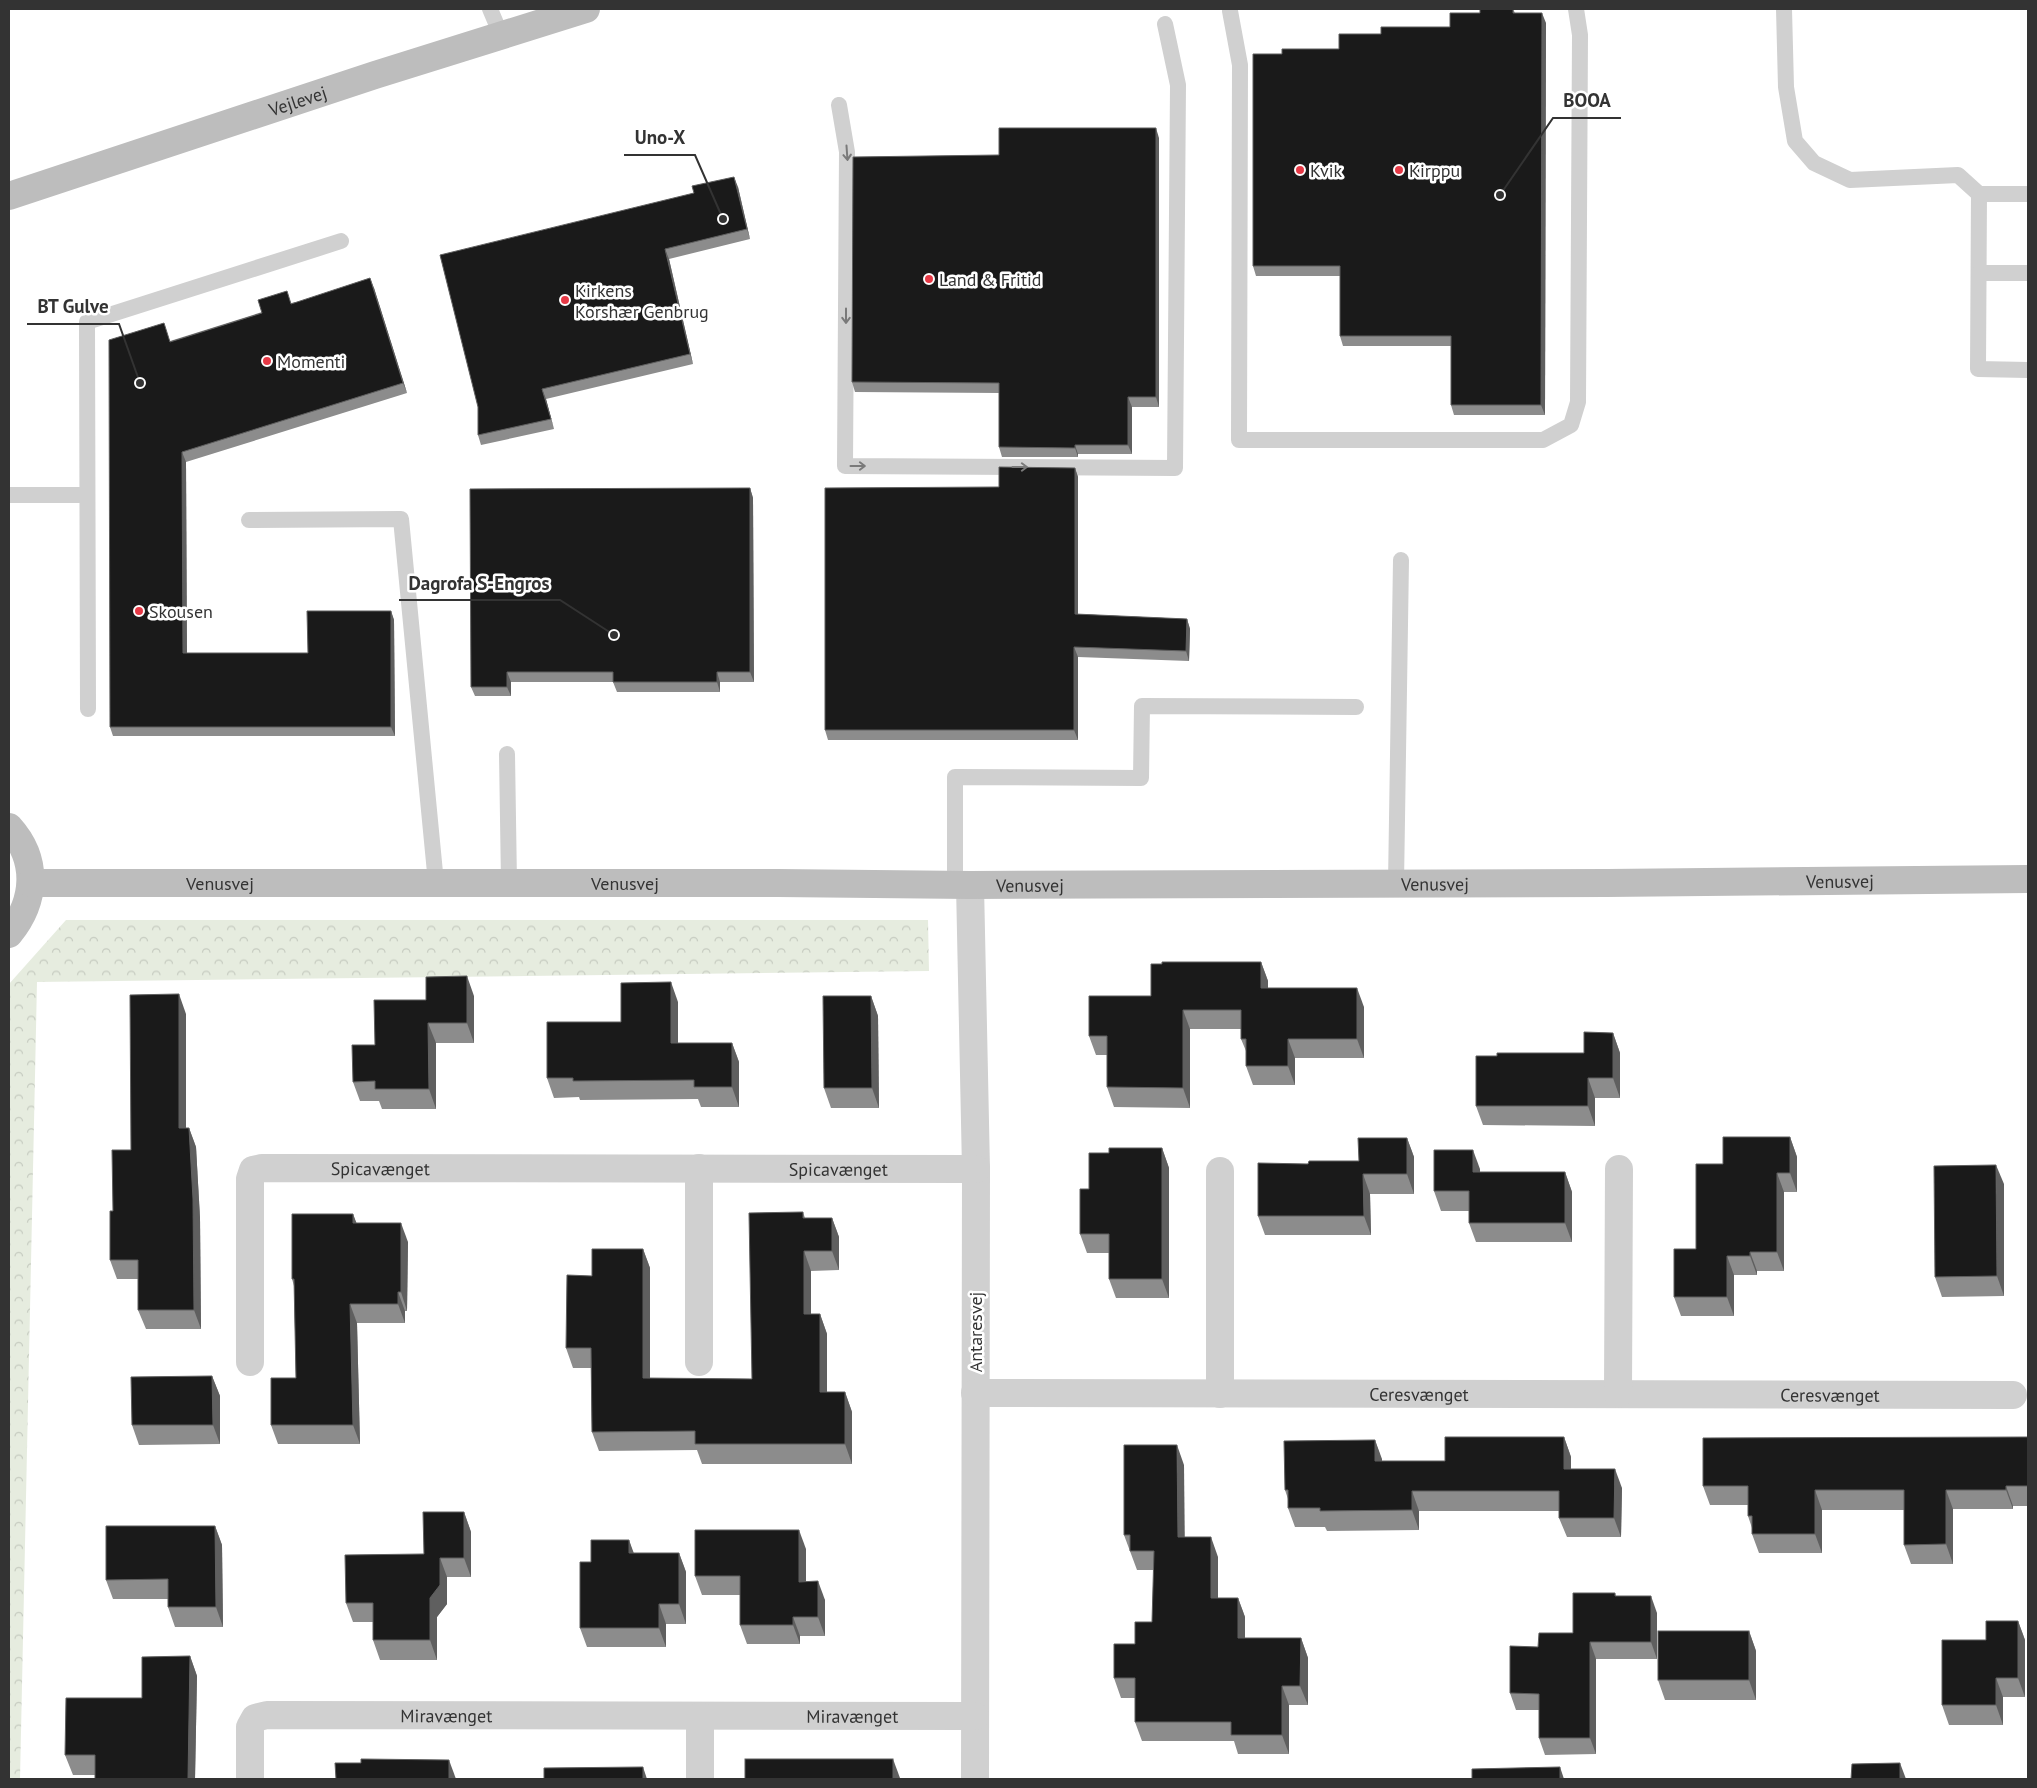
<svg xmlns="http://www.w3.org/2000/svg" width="2037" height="1788" font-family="'PT Sans',sans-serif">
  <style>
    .forest { fill: url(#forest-crowns) }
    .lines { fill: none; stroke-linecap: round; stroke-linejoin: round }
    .lane { stroke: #d0d0d0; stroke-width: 16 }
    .street { stroke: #d0d0d0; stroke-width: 28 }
    .secondary { stroke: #bdbdbd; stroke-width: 28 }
    .wall { fill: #8c8c8c }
    .shaded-wall { fill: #5f5f5f }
    .building { fill: #1a1a1a; stroke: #5f5f5f }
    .oneway { stroke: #7a7a7a }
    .poi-dot { fill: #e63946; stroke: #fff; stroke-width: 2 }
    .labels { text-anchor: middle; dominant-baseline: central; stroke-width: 5; stroke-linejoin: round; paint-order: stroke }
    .street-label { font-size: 18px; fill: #333; stroke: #fff }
    .poi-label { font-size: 18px; fill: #333; stroke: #fff; text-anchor: start }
    .leader { fill: none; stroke: #333; stroke-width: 2 }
    .callout-dot { fill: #333; stroke: #fff; stroke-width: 2 }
    .callout-label { font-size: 19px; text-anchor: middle; font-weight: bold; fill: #333; stroke: #fff; stroke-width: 5; stroke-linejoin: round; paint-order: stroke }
  </style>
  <defs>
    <pattern id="forest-crowns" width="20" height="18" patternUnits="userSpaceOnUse" patternTransform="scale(1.25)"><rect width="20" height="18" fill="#e6ecdf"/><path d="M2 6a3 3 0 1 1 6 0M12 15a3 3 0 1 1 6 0" fill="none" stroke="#c6cbc0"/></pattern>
  </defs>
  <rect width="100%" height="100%" fill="#fff"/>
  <!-- forest -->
  <path class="forest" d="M66,920h862l1,51 -892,11 -17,797h-11v-795z"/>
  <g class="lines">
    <!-- lane -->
    <g class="lane">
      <path d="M490,9l11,26"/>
      <path d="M1784,9l2,78 9,54 19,22 36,17 108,-5 21,19"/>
      <path d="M1230,11l10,54 -1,375h304l28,-15 7,-23 2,-367 -4,-26"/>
      <path d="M839,105l8,47 -2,314 330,2 3,-383 -13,-61"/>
      <path d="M2028,194h-49l-1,175 50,1"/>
      <path d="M1979,273h49"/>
      <path d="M9,495h78"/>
      <path d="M249,520l152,-1 35,364"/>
      <path d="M88,709l-1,-387 254,-81"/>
      <path d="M507,754l2,129"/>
      <path d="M1396,884l5,-324"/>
      <path d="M955,885v-108l186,1 1,-72 214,1"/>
    </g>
    <!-- street -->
    <g class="street">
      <path d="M970,885l6,284 -1,610"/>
      <path id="s1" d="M250,1362v-183l3,-9 9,-2 714,1"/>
      <path d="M699,1362v-194"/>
      <path id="s2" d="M975,1393l1038,2"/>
      <path d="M1220,1394v-223"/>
      <path d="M1618,1394l1,-225"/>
      <path id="s3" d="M250,1779v-52l5,-9 12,-3 708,1"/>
      <path d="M700,1779v-63"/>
    </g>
    <!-- secondary -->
    <g class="secondary">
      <path id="s4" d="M9,196l366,-121 211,-66"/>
      <path d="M9,827c30,33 27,74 0,107"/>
      <path id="s5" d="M31,883h747l192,2 637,-2 421,-4"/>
    </g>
  </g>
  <!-- wall -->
  <g class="wall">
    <path d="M1480,9h33l2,4 31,10 -1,392h-91l-3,-10v-59h-108l-3,-10v-60h-84l-3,-10 29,-212 57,-5 111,-22 30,-14z"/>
    <path d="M1159,138v269h-27v47h-54v3h-76l-3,-10v-54l-144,-1 -3,-10 147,-227z"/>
    <path d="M738,187l12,52 -81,20 24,105 -147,35 8,30 -73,16 -3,-10v-28z"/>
    <path d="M374,288l33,105 -221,69 1,191h121l83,-42 3,9 1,116h-282l-3,-9 60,-386 121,-38z"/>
    <path d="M1075,468l3,9v137l109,5 3,10 -1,32 -111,-4v83h-250l-3,-10 174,-243z"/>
    <path d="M750,488l3,10 1,184h-34v10h-103l-4,-10h-102v14h-36l-4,-9z"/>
    <path d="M1261,962l7,19v7l96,19v51h-69v27h-42l-7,-19v-15l-5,-12v-10h-51v79l-76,-1 -7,-20v-32h-11l-7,-19 62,-40z"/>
    <path d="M474,996v47h-38v66h-54l-3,-8h-19l-7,-19 22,-37 51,-45z"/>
    <path d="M871,996l7,20 1,92h-48l-7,-20z"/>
    <path d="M678,1002v41h54l7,19v45h-38l-3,-8 -118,1 -1,-3 -25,1 -7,-20 74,-56z"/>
    <path d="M186,1014v114h3l7,19 4,71 1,111h-55l-8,-19v-31h-21l-7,-19 3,-49 18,-61z"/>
    <path d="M1613,1033l7,20v45h-25v28l-112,-1 -7,-19 21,-50 87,-3z"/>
    <path d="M1790,1137l7,20v35h-13v79h-27v4h-23v41h-53l-7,-19 22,-48 27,-85z"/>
    <path d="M1407,1138l7,19v37h-44l1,41h-106l-7,-19 50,-52 51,-3z"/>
    <path d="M1162,1148l7,20v130h-53l-7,-19v-26h-22l-7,-19 9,-45 20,-36z"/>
    <path d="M1480,1169v3h85l7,20v50h-96l-7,-19v-12h-28l-7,-20z"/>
    <path d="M2004,1184v112l-62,1 -7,-20z"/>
    <path d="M803,1212l2,6h27l7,19v33l-28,1v43h9l7,20v58h18l7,20v52h-150l-5,-14 -98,1 -7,-19 -1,-64h-18l-7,-20 26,-72 51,-27 7,19v110l102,1z"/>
    <path d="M353,1214l3,9 52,19 -1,69h-2v12h-48l3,121h-82l-7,-19 25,-47 -2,-92 -2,-7z"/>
    <path d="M212,1376l8,20v48l-81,1 -7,-20z"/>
    <path d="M1564,1437l7,20v12l51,19 -1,49h-54l-8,-19v-7h-140v19l-92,1 -2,-4h-30l-7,-19v-9l-3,-9 90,-50 7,21h63z"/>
    <path d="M2028,1437v69h-15v3h-60v55h-42l-7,-19v-35h-82v43h-63l-7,-19v-6l-4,-12v-11h-38l-7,-19z"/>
    <path d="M1184,1465v72l34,20v41h20l7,19v21h56l7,20v47h-19v49h-51l-4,-13h-92l-7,-19v-24h-14l-7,-20 21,-34 17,-22 2,-52h-17l-13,-35z"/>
    <path d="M464,1512l7,20v45h-24v27l-10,13v43h-57l-7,-20v-18h-20l-7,-19 78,-49z"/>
    <path d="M215,1526l7,19 1,82h-48l-7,-20v-8h-55l-7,-19z"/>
    <path d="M629,1540l4,13h46l7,19v52h-20v23h-79l-7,-19 11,-66z"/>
    <path d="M806,1549v33l19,18v36h-25v8h-53l-7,-19v-30h-38l-7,-19z"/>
    <path d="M1615,1593l1,3 41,17v46h-61v95l-51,1 -6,-17v-28h-23l-6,-17 28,-46 35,-14z"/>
    <path d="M2018,1621l7,19v57h-22v28h-54l-7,-20 44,-65z"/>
    <path d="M1749,1631l7,20v49h-91l-7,-20z"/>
    <path d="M190,1656l7,20 -2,103h-100v-4h-22l-8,-20 77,-57z"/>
  </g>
  <!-- shaded-wall -->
  <g class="shaded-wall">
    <path d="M1542,13l4,10 -1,392 -4,-10z"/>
    <path d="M1156,128l3,10v269l-3,-10z"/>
    <path d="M734,177l4,10 12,52 -3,-10z"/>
    <path d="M665,249l4,10 24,105 -3,-10z"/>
    <path d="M370,278l4,10 33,105 -4,-10z"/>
    <path d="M542,389l4,10 8,30z"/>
    <path d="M1128,397l4,10v47l-4,-9z"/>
    <path d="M1075,445l3,9v3l-3,-9z"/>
    <path d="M182,452l4,10 1,201 -4,-10z"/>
    <path d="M1075,468l3,9v147l-3,-10z"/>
    <path d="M750,488l3,10 1,184 -4,-10z"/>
    <path d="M391,611l3,9 1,116 -4,-9z"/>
    <path d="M1187,619l3,10 -1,32 -3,-10z"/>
    <path d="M1074,647l4,10v83l-4,-10z"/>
    <path d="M507,672l4,10v14l-4,-9z"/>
    <path d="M717,672l3,10v10l-3,-10z"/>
    <path d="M1261,962l7,19v26l-7,-19z"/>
    <path d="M467,976l7,20v47l-7,-20z"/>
    <path d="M671,982l7,20v60l-7,-19z"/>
    <path d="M1357,988l7,19v51l-7,-19z"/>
    <path d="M179,994l7,20v133l-7,-19z"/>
    <path d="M871,996l7,20 1,92 -7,-20z"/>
    <path d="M1183,1010l7,19v79l-7,-20z"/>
    <path d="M428,1023l8,20v66l-7,-20z"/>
    <path d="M1613,1033l7,20v45l-7,-20z"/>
    <path d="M1288,1039l7,19v27l-7,-19z"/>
    <path d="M732,1043l7,19v45l-7,-20z"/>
    <path d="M1588,1078l7,20v28l-7,-20z"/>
    <path d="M189,1128l7,19 4,71 1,111 -7,-19z"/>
    <path d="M1790,1137l7,20v35l-7,-19z"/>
    <path d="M1407,1138l7,19v37l-7,-20z"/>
    <path d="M1162,1148l7,20v130l-7,-19z"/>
    <path d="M1473,1150l7,19v23l-7,-20z"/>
    <path d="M1996,1165l8,19v112l-7,-20z"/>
    <path d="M1565,1172l7,20v50l-7,-19z"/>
    <path d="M1777,1173l7,19v79l-7,-19z"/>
    <path d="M1363,1174l7,20 1,41 -7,-19z"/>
    <path d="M353,1214l7,18 -7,-9z"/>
    <path d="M832,1218l7,19v33l-7,-19z"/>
    <path d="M401,1223l7,19 -1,69 -6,-19z"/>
    <path d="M643,1249l7,19v130l-7,-20z"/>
    <path d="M804,1251l7,20v63l-7,-20z"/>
    <path d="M1750,1252l7,19v4l-7,-19z"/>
    <path d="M1727,1256l7,19v41l-7,-19z"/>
    <path d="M398,1292l7,19v12l-7,-19z"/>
    <path d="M350,1304l7,19 3,121 -7,-19z"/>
    <path d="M820,1314l7,20v78l-7,-20z"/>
    <path d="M212,1376l8,20v48l-7,-19z"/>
    <path d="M845,1392l7,20v52l-7,-20z"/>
    <path d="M1564,1437l7,20v31l-7,-19z"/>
    <path d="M1375,1440l7,19v21l-7,-19z"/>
    <path d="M1177,1445l7,20 1,92 -7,-20z"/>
    <path d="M1615,1469l7,19 -1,49 -7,-19z"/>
    <path d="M2006,1486l7,20v3l-7,-19z"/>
    <path d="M1815,1490l7,20v43l-7,-19z"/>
    <path d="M1946,1490l7,19v55l-7,-20z"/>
    <path d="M1412,1491l7,20v19l-7,-20z"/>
    <path d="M464,1512l7,20v45l-7,-19z"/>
    <path d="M215,1526l7,19 1,82 -7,-20z"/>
    <path d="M799,1530l7,19v52l-7,-19z"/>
    <path d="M1211,1537l7,20v60l-7,-19z"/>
    <path d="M629,1540l7,19 -7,-6z"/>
    <path d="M679,1553l7,19v52l-7,-20z"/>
    <path d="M440,1558l7,19v27l-10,13v43l-7,-20v-42z"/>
    <path d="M818,1581l7,19v36l-7,-19z"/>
    <path d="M1651,1596l6,17v46l-6,-17z"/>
    <path d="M1238,1598l7,19v41l-7,-20z"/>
    <path d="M659,1604l7,20v23l-7,-19z"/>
    <path d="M793,1617l7,19v8l-7,-19z"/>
    <path d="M2018,1621l7,19v57l-7,-19z"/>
    <path d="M1749,1631l7,20v49l-7,-20z"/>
    <path d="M1301,1638l7,20v47l-8,-19z"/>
    <path d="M1590,1642l6,17v95l-6,-16z"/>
    <path d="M190,1656l7,20 -2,103h-7z"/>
    <path d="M1996,1678l7,19v28l-7,-20z"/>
    <path d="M1282,1686l7,19v49l-7,-19z"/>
    <path d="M893,1759l7,19v1h-7z"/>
    <path d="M449,1760l7,19h-7z"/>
    <path d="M1900,1763l6,16h-6z"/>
    <path d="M643,1767l4,12h-4z"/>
    <path d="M1560,1767l4,12h-4z"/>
  </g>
  <!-- building -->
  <g class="building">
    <path d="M1480,9h33v4h29l-1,392h-90v-69h-111v-70h-87v-212h29v-5h57v-15h42v-7h69v-14h30z"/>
    <path d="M999,128h157v269h-28v48h-53v3l-76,-1v-64l-147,-1 1,-225 146,-2z"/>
    <path d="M734,177l13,52 -82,20 25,105 -148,35 9,30 -73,16v-28l-38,-152 254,-62 -2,-7z"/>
    <path d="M370,278l33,105 -221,69 1,201h125l-1,-42h84v116h-281l-1,-387 55,-17 6,19 92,-29 -4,-13 29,-9 4,13z"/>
    <path d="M999,467l76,1v146l112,5 -1,32 -112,-4v83h-249v-242l174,-1z"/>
    <path d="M750,488v184h-33v10h-104v-10h-106v15h-36l-1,-198z"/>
    <path d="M1162,962h99v26h96v51h-69v27h-42v-27h-5v-29h-58v78l-76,-1v-51h-18v-40h62v-32h11z"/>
    <path d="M467,976v47h-39l1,66h-54v-8l-22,1 -1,-37h23l-1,-45h52v-23z"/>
    <path d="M671,982v61h61v44h-38v-7l-121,1v-3h-26v-56h74v-39z"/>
    <path d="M179,994v134h10l4,71 1,111h-56v-50h-28v-49h3l-1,-61h19l-1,-155z"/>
    <path d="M823,996h48l1,92h-48z"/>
    <path d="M1584,1032l29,1v45h-25v28h-112v-50h21v-3h87z"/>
    <path d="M1723,1137h67v36h-13v79h-27v4h-23v41h-53v-48h22v-85h27z"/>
    <path d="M1358,1138h49v36h-44l1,42h-106v-53l50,1 1,-3h50z"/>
    <path d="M1109,1148h53v131h-53v-45h-29v-45h9v-36h20z"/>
    <path d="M1434,1150h39v22h92v51h-96v-32h-35z"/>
    <path d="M1996,1165l1,111 -62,1 -1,-111z"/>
    <path d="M803,1212v6h29v33h-28v63h16v78h25v52h-150v-13l-103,1 -1,-84h-25l1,-73 25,1v-27h51v129l109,1 -3,-166z"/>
    <path d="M292,1214h61v9h48v69h-3v12h-48l3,121h-82v-47h25l-2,-99h-2z"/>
    <path d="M212,1376l1,49h-81l-1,-48z"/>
    <path d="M1445,1437h119v32h51l-1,49h-55v-27h-147v19l-92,1v-3h-32v-18h-3l-1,-49 91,-1v21h70z"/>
    <path d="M2028,1437v49h-22v4h-60v54l-42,1v-55h-89v44h-63v-18h-4v-30h-45v-48z"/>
    <path d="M1124,1445h53l1,92h33v61h27v40h63l-1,48h-18v49h-51v-13h-96v-44h-21v-34h21v-22h17l2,-71h-24v-16h-6z"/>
    <path d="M423,1512h41v46h-24v27l-10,13v42h-57v-37h-27l-1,-48 79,-1z"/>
    <path d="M106,1526h109l1,81h-48v-28l-62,1z"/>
    <path d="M695,1530h104v52l19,-1v36h-25v8h-53v-49h-45z"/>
    <path d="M591,1540h38v13h50v51h-20v24h-79v-66h11z"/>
    <path d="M1573,1593h42v3h36v46h-61v96h-51v-44l-29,-1v-47l28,1 1,-14h34z"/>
    <path d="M1986,1621h32v57h-22v27h-54v-65h44z"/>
    <rect x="1658" y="1631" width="91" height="49"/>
    <path d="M190,1656l-2,123h-93v-24h-30l1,-57h76v-41z"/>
    <path d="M361,1759l88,1v19h-113l-1,-16h26z"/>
    <rect x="745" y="1759" width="148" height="20"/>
    <path d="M1900,1763v16h-49l1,-15z"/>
    <path d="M643,1767v12h-99v-11z"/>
    <path d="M1560,1767v12h-88v-10z"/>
  </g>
  <!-- one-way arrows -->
  <defs><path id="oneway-shaft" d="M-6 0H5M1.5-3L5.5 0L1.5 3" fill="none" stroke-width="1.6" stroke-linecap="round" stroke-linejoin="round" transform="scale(1.25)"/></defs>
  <g class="oneway">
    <use href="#oneway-shaft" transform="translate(847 153) rotate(86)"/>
    <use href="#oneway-shaft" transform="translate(846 316) rotate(90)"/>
    <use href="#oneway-shaft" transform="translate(858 466)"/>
    <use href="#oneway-shaft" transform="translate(1020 467)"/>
  </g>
  <!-- markers -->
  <g class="poi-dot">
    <circle cx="1300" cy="170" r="5"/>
    <circle cx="1399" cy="170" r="5"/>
    <circle cx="929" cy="279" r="5"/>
    <circle cx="565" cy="300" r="5"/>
    <circle cx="267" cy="361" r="5"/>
    <circle cx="139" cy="611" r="5"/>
  </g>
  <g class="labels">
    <!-- street labels -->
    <g class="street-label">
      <text stroke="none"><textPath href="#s4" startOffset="304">Vejlevej</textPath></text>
      <text stroke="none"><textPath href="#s5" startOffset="1809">Venusvej</textPath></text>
      <text stroke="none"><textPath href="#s5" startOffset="189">Venusvej</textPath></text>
      <text stroke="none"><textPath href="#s5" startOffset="594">Venusvej</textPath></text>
      <text stroke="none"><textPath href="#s5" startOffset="1404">Venusvej</textPath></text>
      <text stroke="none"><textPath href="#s5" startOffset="999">Venusvej</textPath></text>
      <text stroke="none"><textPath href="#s1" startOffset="320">Spicavænget</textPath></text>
      <text stroke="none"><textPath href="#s1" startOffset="778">Spicavænget</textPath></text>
      <text transform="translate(975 1332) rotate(-90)">Antaresvej</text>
      <text stroke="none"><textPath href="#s2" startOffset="444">Ceresvænget</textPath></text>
      <text stroke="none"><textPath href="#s2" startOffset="855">Ceresvænget</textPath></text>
      <text stroke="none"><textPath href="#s3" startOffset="254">Miravænget</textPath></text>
      <text stroke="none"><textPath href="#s3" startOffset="660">Miravænget</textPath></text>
    </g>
    <!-- poi labels -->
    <g class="poi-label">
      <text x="1310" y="170">Kvik</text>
      <text x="1409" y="170">Kirppu</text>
      <text x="939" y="279">Land &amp; Fritid</text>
      <text x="575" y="290">Kirkens<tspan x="575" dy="21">Korshær Genbrug</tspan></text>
      <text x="277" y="361">Momenti</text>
      <text x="149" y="611">Skousen</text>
    </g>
  </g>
  <!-- callouts -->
  <path class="leader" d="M1500 195L1553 118H1621M723 219L695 155H624M140 383L119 324H27M614 635L560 600H399"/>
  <g class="callout-dot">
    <circle cx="1500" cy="195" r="5"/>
    <circle cx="723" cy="219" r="5"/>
    <circle cx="140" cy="383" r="5"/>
    <circle cx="614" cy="635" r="5"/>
  </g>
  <g class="callout-label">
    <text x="1587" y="107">BOOA</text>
    <text x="660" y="144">Uno-X</text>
    <text x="73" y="313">BT Gulve</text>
    <text x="479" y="590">Dagrofa S-Engros</text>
  </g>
  <!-- border -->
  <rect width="2037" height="1788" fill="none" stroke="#333333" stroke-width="20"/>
</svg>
